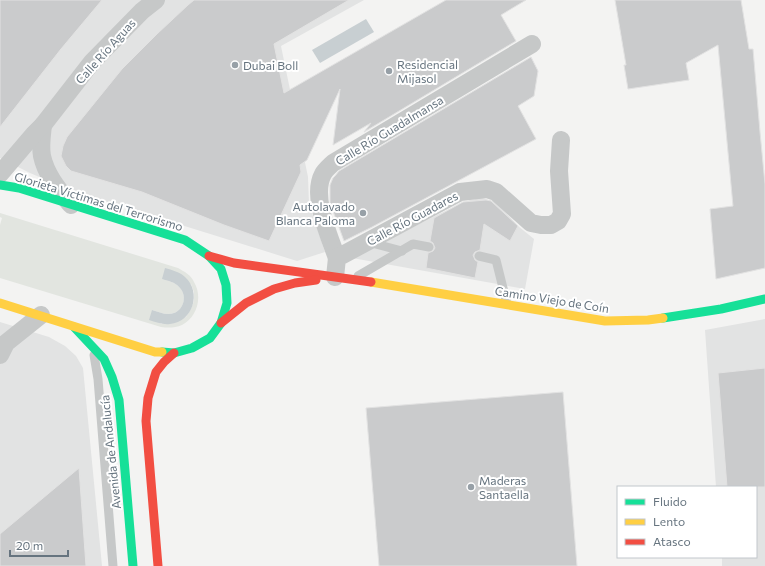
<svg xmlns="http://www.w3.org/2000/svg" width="765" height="566" font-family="Commissioner,sans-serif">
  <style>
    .built { fill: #e2e3e3 }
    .green { fill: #e2e5e0; fill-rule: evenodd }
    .water { fill: #c8cfd2 }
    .building { fill: #cacbcc; stroke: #e2e2e2 }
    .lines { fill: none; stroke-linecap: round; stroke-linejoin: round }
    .lane { stroke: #c6c8c8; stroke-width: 9 }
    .street { stroke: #c6c8c8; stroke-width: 18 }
    .fast { stroke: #16e098; stroke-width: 9 }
    .slow { stroke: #ffcf43; stroke-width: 9 }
    .jam { stroke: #f24e42; stroke-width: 9 }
    .poi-dot { fill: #97a0a7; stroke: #fff; stroke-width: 1.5 }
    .labels { text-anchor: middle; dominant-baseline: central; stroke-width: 4; stroke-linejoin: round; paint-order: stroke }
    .street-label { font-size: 12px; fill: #66747f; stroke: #fff }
    .poi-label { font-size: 12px; fill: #66747f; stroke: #fff; text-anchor: start }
  </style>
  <rect width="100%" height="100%" fill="#f3f3f2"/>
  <!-- built -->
  <g class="built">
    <path d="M0,0h364l-83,46 27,131 1,27 16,48 -28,9 -225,-70 -42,-18 -30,-15z"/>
    <path d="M482,198l14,4 22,24 16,13 -9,50 -173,-31 85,-43 33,-15z"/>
    <path d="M765,319v247h-43v-9h34v-70h-40l-11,-157z"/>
    <path d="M0,322l49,15 16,9 11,10 7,12 19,198h-102z"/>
  </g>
  <!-- green -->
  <path class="green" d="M0,213l178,55c7,4 13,7 16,14 9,15 3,35 -12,43 -7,3 -14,3 -21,2l-161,-49v-53l2,-7 -2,-1zM162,279l29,5 3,8v9l-3,8 -5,8 -25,7 -9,-14c7,2 15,6 22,3 11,-4 13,-19 5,-26 -4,-5 -11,-6 -17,-8z"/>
  <!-- water -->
  <g class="water">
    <path d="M366,19l8,13 -54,31 -8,-13z"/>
    <path d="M165,268c7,2 15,4 20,9 17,15 8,45 -15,47 -7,1 -14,-2 -21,-4l3,-10c7,2 15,6 22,3 11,-4 13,-19 5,-26 -4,-5 -11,-6 -17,-8z"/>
  </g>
  <!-- building -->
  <g class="building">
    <path d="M0,0h102l-41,49 -61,78z"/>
    <path d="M194,0h155l-75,44 10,49 162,-93h80l-25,15 15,26 -152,91 7,-9 -38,22 7,-56 -33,71 -7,5 1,7 -32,69 -45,-16 -82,-33 -71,-21 -5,-5 -5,-10 2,-10 4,-9 55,-68 35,-35 31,-29z"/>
    <path d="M615,0h126l8,49h4l7,83 5,52v84l-49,11 -6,-70 23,-3 -15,-161 -32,18 3,17 -61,9 -4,-24h2z"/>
    <path d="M531,57l7,14 -4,25 -16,10 18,33 -164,88 -28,14 -14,-38v-18l3,-7 2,-2 4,-5z"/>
    <path d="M486,200l5,1 27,25 -8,15 -26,-17 -4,26 -5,2 -2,3 2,5 3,2 -3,16 -49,-10 2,-15 5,-2 2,-3 -2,-5 -3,-2 4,-23 29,-16z"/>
    <path d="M765,368v119h-38l-9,-114z"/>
    <path d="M563,392l14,174h-198l-13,-158z"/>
    <path d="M79,468l7,98h-86v-32z"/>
  </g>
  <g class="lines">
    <!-- lane -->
    <g class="lane">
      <path d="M368,242l34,9"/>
      <path d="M479,256l17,4 11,44"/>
      <path d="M358,276l55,-32 16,3"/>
      <path d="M94,355l4,24 15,187"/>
    </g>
    <!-- street -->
    <g class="street">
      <path d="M43,125c-1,10 -3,21 -1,31 4,19 17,34 29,49"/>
      <path d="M0,174l34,-40 9,-9 49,-63 50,-51 14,-11"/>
      <path d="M337,258c-8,-22 -26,-62 -14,-84 2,-4 7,-8 10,-11l199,-119"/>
      <path d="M335,277l2,-19 123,-66 27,-3 9,3 35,31 10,2h10l7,-4 4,-7 -3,-43 2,-31"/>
      <path d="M0,355l6,-12 35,-28"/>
    </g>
    <!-- fast -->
    <g class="fast">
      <path d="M0,185l19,3 166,52 24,16 12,13 5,16 1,18 -6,20 -11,15 -18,10 -18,5 -12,-1"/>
      <path d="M663,318l58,-9 44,-10"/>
      <path d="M74,327l30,32 8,18 7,23 14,166"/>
    </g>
    <!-- slow -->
    <g class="slow">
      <path d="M371,282l234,39 43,-1 15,-2"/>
      <path d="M0,303l155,49h7"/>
    </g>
    <!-- jam -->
    <g class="jam">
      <path d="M209,256l25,7 137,19"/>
      <path d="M221,323l25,-20 28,-14 21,-6 21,-3"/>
      <path d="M158,566l-12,-145 2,-23 8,-26 8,-10 10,-9"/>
    </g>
  </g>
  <!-- markers -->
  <g class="poi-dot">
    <circle cx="235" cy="65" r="4"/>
    <circle cx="389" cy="71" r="4"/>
    <circle cx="363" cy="213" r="4"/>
    <circle cx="471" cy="487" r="4"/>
  </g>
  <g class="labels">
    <!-- street labels -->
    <g class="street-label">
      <text transform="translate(105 51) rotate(-48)">Calle Río Aguas</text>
      <text transform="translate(389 130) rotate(-31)">Calle Río Guadalmansa</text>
      <text transform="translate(99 201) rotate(17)">Glorieta Víctimas del Terrorismo</text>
      <text transform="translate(412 218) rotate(-28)">Calle Río Guadares</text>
      <text transform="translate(552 299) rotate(9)">Camino Viejo de Coín</text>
      <text transform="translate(110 452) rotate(-96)">Avenida de Andalucía</text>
    </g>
    <!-- poi labels -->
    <g class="poi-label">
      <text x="397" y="64">Residencial<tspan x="397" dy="14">Mijasol</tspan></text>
      <text x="243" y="65">Dubai Boll</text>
      <text x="355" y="206" text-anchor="end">Autolavado<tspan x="355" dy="14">Blanca Paloma</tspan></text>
      <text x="479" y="480">Maderas<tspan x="479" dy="14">Santaella</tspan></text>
    </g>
  </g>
  <!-- legend -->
  <rect x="617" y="486" width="140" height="72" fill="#ffffff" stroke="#c2c7cc"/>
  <rect x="625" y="499" width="20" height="6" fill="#16e098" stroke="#c2c7cc"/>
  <text x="653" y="506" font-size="12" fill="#66747f">Fluido</text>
  <rect x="625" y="519" width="20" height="6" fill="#ffcf43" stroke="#c2c7cc"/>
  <text x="653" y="526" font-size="12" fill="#66747f">Lento</text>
  <rect x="625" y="539" width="20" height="6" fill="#f24e42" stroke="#c2c7cc"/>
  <text x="653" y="546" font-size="12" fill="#66747f">Atasco</text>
  <!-- scale -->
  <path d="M10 550v6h58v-6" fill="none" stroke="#66747f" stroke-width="2"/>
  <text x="16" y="550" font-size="12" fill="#66747f" stroke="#ffffff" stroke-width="3" paint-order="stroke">20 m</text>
</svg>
